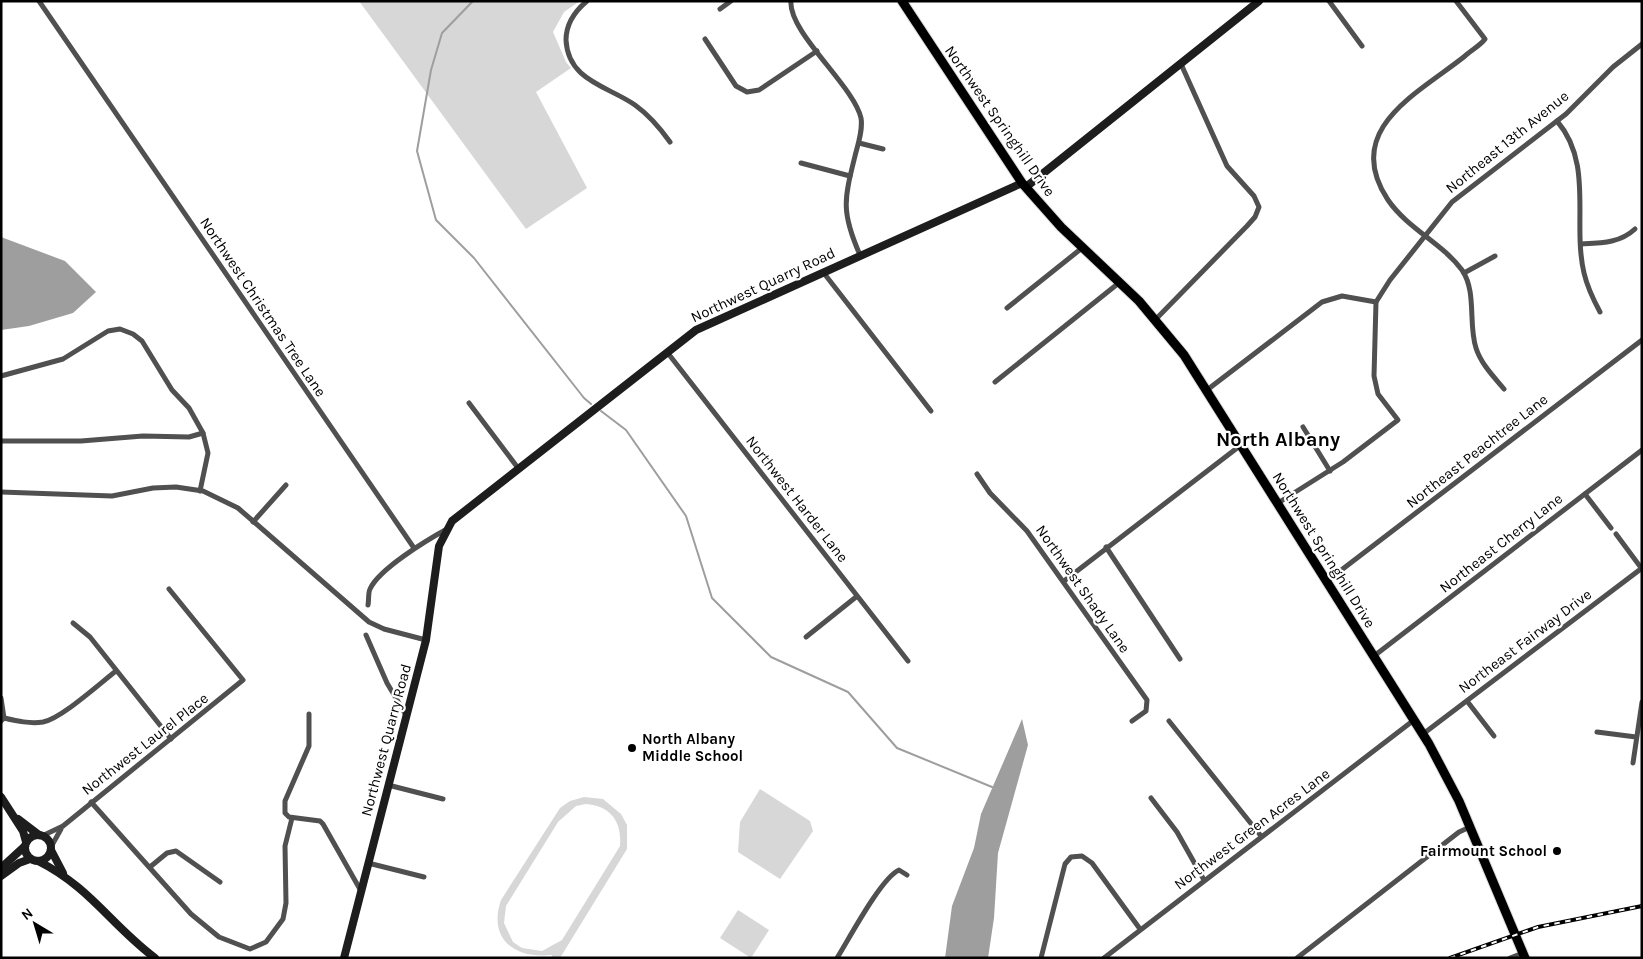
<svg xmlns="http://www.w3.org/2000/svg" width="1643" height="959" font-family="Karla,sans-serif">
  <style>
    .green { fill: #d7d7d7; fill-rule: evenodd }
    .water { fill: #9e9e9e }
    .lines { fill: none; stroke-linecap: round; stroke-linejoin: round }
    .stream { stroke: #9e9e9e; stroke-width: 2 }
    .primary-casing { stroke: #dbdbdb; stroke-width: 11 }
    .street { stroke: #505050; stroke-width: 5 }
    .secondary { stroke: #1d1d1d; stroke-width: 8 }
    .primary { stroke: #000; stroke-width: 9 }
    .rail-casing { stroke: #000; stroke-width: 4 }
    .rail { stroke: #fff; stroke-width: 2; stroke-dasharray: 5.5; stroke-linecap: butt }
    .poi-dot { fill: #000; stroke: #fff; stroke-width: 2 }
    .labels { text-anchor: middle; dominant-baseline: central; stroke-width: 4.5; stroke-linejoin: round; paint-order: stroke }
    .street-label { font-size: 15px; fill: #000; stroke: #fff }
    .poi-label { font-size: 15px; font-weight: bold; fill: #000; stroke: #fff; text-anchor: start }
    .district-label { font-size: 20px; font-weight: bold; fill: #000; stroke: #fff }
  </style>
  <rect width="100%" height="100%" fill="#fff"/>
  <!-- green -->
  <g class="green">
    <path d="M359,1h221l-16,11 -11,20 13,30 5,6 -35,24 51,96 -61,41z"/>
    <path d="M760,789l50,32 3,10 -33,48 -42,-27 2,-30z"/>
    <path d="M584,797l19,2 18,15 6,11v24l-67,109h-9l1,-3c-39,4 -64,-17 -51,-55l59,-92 10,-7zM586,804c25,2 36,18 34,42l-58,94 -20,11 -20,-3 -9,-6 -9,-19 2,-17 52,-84 18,-16z"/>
    <path d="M738,910l31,20 -18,28 -31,-20z"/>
  </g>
  <!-- water -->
  <g class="water">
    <path d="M1,237l64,24 31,31 -23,21 -44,13 -28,4z"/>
    <path d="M1022,719l6,26 -30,108 -4,65 -6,40h-43l7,-52 22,-58 7,-34z"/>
  </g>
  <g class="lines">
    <!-- stream -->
    <g class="stream">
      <path d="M473,1l-31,32 -11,37 -14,81 19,69 38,38 110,140 7,6"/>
      <path d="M601,411l25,19 60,86 26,82 59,59 77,35 49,56 95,39"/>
    </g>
    <defs>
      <path id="primary" d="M902,1l120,182 39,44 78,74 45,54 245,389 30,57 66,157"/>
    </defs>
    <!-- primary casing -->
    <use href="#primary" class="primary-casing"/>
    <!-- street -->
    <g class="street">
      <path d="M39,1l375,547"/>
      <path d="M587,1c-12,10 -21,22 -21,39 2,41 42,46 69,65 14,10 25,23 35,37"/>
      <path d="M791,1c-3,31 63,85 70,117 2,12 -3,26 -6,38 -11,44 -14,56 5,99"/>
      <path d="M1329,1l33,45"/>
      <path d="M1456,1l29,38c-5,7 -14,11 -20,17 -46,37 -124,73 -77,144 20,29 54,43 74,70 15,22 6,54 14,78 5,16 18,29 28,41"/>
      <path d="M720,9l11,-8"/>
      <path d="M705,39l31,47 11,6 12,-2 58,-39"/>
      <path d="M1557,121c37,43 15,101 27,152 3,13 9,26 16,39"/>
      <path d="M859,143l24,6"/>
      <path d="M801,163l49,13"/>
      <path d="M1581,244c21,-1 39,-1 54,-15"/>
      <path d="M823,272l108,139"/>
      <path d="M1464,273l31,-17"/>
      <path d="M1007,308l75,-60"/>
      <path d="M1156,319l91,-93 8,-9 4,-10 -5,-11 -27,-30 -46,-102"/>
      <path d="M667,352l241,309"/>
      <path d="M1,376l62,-17 45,-28 12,-2 13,5 9,7 30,49 17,18 14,25 5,20 -8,38"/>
      <path d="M995,382l125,-100"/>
      <path d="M1207,390l115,-88 20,-6 34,6 14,-22 62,-78 114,-88 47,-47 29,-23"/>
      <path d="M469,403l49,65"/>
      <path d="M1303,427l27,44"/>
      <path d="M1,441h80l62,-5 46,1 14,-4"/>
      <path d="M977,474l13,19 37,38 120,169 -1,11 -14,10"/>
      <path d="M1,492l111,4 41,-8 23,-1 27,4 35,17 131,114 15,7 42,11"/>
      <path d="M1585,494l26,34"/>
      <path d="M1278,503l65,-41 55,-42 -20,-26 -4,-18 2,-74"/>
      <path d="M253,522l33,-37"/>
      <path d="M1616,534l26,35"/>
      <path d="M1106,547l74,112"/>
      <path d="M1064,581l177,-136"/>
      <path d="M1327,581l315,-241"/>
      <path d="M368,605c1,-5 0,-12 2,-16 9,-20 57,-49 77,-60"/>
      <path d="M73,623l17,14 81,102"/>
      <path d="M366,635l21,48 19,32"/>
      <path d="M806,637l50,-40"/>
      <path d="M1374,656l268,-206"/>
      <path d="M1,698l3,20"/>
      <path d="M1467,701l27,35"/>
      <path d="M309,714v32l-24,55v12l4,4 31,4 3,3 38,67"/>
      <path d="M1,721l3,-3c13,3 26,6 39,4 19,-4 56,-38 73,-51"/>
      <path d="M1169,721l92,115"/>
      <path d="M1597,732l39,5"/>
      <path d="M1423,734l219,-166"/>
      <path d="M1633,763l9,-61"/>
      <path d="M388,785l55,14"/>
      <path d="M1151,798l26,34 27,48"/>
      <path d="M91,802l100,112 28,23 31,12 16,-7 17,-23 3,-16 -1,-57 7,-28"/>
      <path d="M42,836l21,-10 180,-146 -74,-91"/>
      <path d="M51,847l10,-18"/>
      <path d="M368,863l56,14"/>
      <path d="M150,867l17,-14 9,-2 44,31"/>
      <path d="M837,958c12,-19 44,-80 62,-88l8,5"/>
      <path d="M1041,958l24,-94 6,-7 11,-1 10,7 48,66"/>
      <path d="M1104,958l310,-238"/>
      <path d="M1297,958l162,-126 11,-5"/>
      <path d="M1510,958l13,-5"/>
    </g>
    <!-- secondary -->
    <g class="secondary">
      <path d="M1026,187l233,-186"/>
      <path d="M1,797l22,34 3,11"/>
      <path d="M18,819l21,16"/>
      <circle cx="38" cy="848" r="13"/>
      <path d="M51,850l12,23"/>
      <path d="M38,861c52,26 73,64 117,97"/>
      <path d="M1,868l24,-22"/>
      <path d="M1,876l18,-13 11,-4"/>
      <path d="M344,958l82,-318 13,-94 13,-25 244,-191 326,-147"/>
    </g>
    <!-- primary -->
    <use href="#primary" class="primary"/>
    <defs>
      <path id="rail" d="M1450,958l88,-31 104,-21"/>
    </defs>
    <!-- rail casing -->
    <use href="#rail" class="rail-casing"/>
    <!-- rail -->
    <use href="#rail" class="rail"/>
  </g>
  <!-- markers -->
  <g class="poi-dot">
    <circle cx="632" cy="748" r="5"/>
    <circle cx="1557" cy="851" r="5"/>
  </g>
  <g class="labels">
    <!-- street labels -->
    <g class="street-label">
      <text transform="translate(1000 121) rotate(55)">Northwest Springhill Drive</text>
      <text transform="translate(1507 142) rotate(-39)">Northeast 13th Avenue</text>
      <text transform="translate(763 285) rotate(-25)">Northwest Quarry Road</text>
      <text transform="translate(263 307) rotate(56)">Northwest Christmas Tree Lane</text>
      <text transform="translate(1477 451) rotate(-38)">Northeast Peachtree Lane</text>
      <text transform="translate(797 499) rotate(52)">Northwest Harder Lane</text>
      <text transform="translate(1501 543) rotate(-38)">Northeast Cherry Lane</text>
      <text transform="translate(1324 550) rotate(58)">Northwest Springhill Drive</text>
      <text transform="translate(1083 589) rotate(55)">Northwest Shady Lane</text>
      <text transform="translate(1525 641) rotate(-37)">Northeast Fairway Drive</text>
      <text transform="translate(386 740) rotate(-75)">Northwest Quarry Road</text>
      <text transform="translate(145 744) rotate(-38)">Northwest Laurel Place</text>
      <text transform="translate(1252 829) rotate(-37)">Northwest Green Acres Lane</text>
    </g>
    <!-- poi labels -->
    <g class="poi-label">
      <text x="642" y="739">North Albany<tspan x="642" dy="17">Middle School</tspan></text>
      <text x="1547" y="851" text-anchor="end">Fairmount School</text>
    </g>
    <!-- district labels -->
    <g class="district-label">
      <text x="1278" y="439">North Albany</text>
    </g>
  </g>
  <!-- border -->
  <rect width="1643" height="959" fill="none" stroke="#000000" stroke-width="5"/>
  <!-- north arrow -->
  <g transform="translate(35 924) rotate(322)" stroke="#ffffff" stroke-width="4" paint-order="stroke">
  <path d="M0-4L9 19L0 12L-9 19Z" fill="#000000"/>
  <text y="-8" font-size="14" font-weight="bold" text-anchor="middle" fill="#000000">N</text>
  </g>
</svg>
